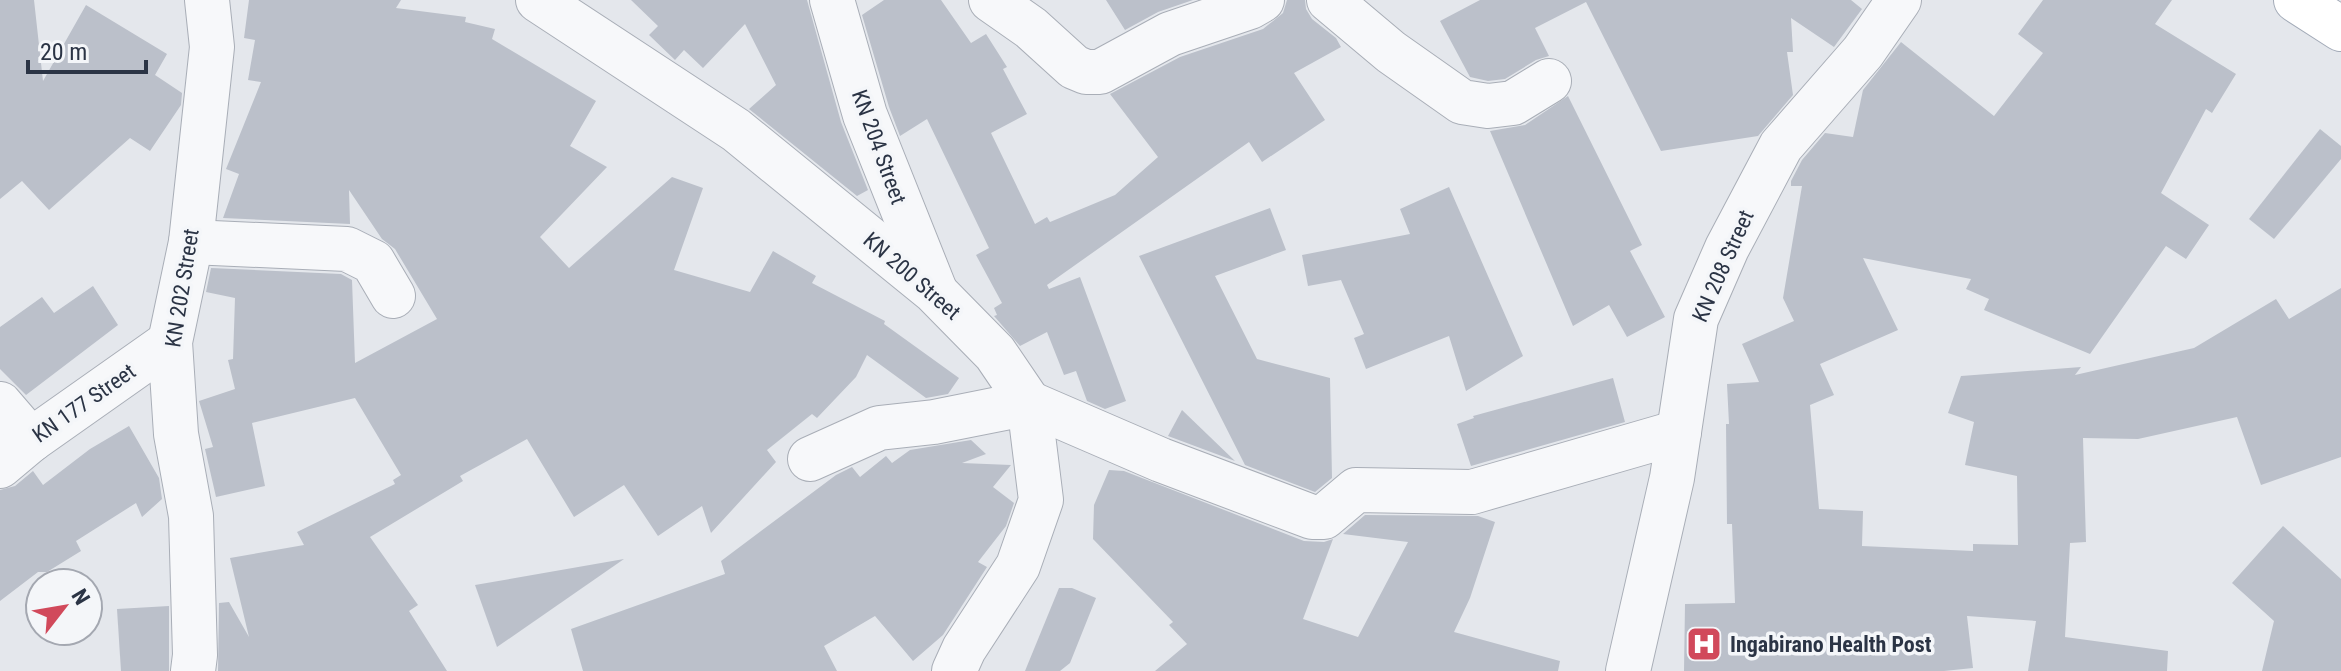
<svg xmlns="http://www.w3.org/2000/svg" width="2341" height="671" font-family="'Roboto Condensed',sans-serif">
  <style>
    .building { fill: #bbc0ca }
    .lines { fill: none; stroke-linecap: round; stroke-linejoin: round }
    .minor-casing { stroke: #a9aeb7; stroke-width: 46 }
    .major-casing { stroke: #a3abb8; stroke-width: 46 }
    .minor { stroke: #f7f8fa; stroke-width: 44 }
    .major { stroke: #fff; stroke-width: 44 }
    .labels { text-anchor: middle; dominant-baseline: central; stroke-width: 7; stroke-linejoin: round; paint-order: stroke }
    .street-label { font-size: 22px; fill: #2b3445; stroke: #f4f6f9 }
    .poi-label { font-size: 22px; font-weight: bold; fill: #2b3445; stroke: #f4f6f9; text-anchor: start }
  </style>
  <rect width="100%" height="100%" fill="#e4e7ec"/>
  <!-- building -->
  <g class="building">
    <path d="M0,0h34l9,81 43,-76 81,49 -12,21 27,18 -1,12 -31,46 -20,-13 -81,72 -27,-29 -22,18z"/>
    <path d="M249,0h152l-5,8 70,9 -1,5 30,7 -3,10 104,62 -26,45 37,21 -67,70 29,31 103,-91 31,11 -29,82 76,22 23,-41 43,25 -4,7 73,38 -1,3 75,54 -11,16 -22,4 -59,-43 -11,22 -39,41 -5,-4 -45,36 9,12 -65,71 -9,-27 -44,30 -34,-51 -50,32 -47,-78 -67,37 3,5 -93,56 48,68 -9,6 38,60h-229l1,-68 10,-1 20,35 -19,-79 74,-13 -7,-13 98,-48 -2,-4 8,-5 -46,-77 -103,25 13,63 -49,11 -11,-48 8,-2 -14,-46 36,-12 -7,-29 5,-1 2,-61 -29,-6 5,-24 130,6 11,6 3,83 82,-44 -42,-70 -13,-10 -33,-49 1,34 -127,-6 16,-44 -13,-5 35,-87 -13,-2 7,-40 -11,-2z"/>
    <path d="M631,0h176l34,122 27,68 -11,6 -108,-87 27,-24 -31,-61 -42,44 -19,-18 -9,10 -26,-25 9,-9z"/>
    <path d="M884,0h57l30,43 15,-9 21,33 -4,2 24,45 -36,19 44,91 12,-7 3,5 65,-27 43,-38 -48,-63 70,-37 83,-28 20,-16 4,-13h18l1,9 6,10 24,19 5,9 -47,26 31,47 -63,42 -13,-20 -202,143 2,4 31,-12 46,124 -21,8 -18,-8 -11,-30 -12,4 -17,-43 -27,14 -26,-30 3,-1 -3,-7 8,-5 -26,-48 13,-7 -62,-129 -27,17 -11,-29 -27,-92z"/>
    <path d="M1106,0h87l-35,12 -33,18z"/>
    <path d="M1480,0h371l11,9 -28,38 -43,-29 2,34h-6l6,43 -35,41 -97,15 -75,-149 -51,26 14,28 -13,4 -31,19 -17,2 -18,-4 -30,-56z"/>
    <path d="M2043,0h129l-17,24 81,50 -24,39 -6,-4 -45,84 48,32 -23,34 -20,-13 -76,108 -106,-44 5,-11 -23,-10 5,-10 -108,-21 35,72 -78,34 14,31 -24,10 9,104 44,2 -1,35 111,5v-7l45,1 -1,-69 -52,-11 9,-43 -26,-9 13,-37 120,-9 -6,8 119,-27 82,-49 13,20 52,-31v169l-80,28 -24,-68 -99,22 -55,-1 3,104 -16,1 -5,94 103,14 -1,20h-139l8,-50 -69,-5 6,52 -29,3h-260l1,-67 50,-1 -3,-79h-5l-1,-100h3l-2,-40 32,-2 -17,-38 52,-23 -11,-23 19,-112h-11v-5l11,-21 23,-27 28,4 10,-47 38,-48 93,74 49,-63 -25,-19z"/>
    <path d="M1568,96l74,149 -12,6 35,66 -38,20 -18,-32 -36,21 -83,-195 35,-6z"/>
    <path d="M2320,129l21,17v13l-67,80 -25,-20z"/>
    <path d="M1449,187l74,169 -57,35 -17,-55 -83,33 -12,-31 10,-4 -23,-54 -33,6 -6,-31 108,-21 -10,-25z"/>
    <path d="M1270,208l16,42 -71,26 42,83 73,19 2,100 -17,14 -70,-27 -106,-209z"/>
    <path d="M93,286l25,39 -92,70 -26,-26v-42l42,-30 12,16z"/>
    <path d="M1613,378l12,44 -154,44 -14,-42 17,-6 -1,-2z"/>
    <path d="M1182,410l53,51 -67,-25z"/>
    <path d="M129,426l30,52 3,21 -20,18 -6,-14 -60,38 5,10 -34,21h-9l-38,29v-111l15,-4 18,-15 10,14 47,-36z"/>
    <path d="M971,440l15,14 -24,9 49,2 -18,22 21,16 -8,23 -28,36 9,5 -44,68 -30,26 -38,-45 -51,30 13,25h-254l-12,-42 154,-55 -4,-13 115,-86 16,-8 8,10 26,-21 6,7 18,-13z"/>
    <path d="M1109,470l15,1 180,70 20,1 9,-3 -30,80 55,18 50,-95 -65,-8 22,-19 113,1 17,6 -25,76 -16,34 106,29 -2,10h-403l32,-27 -18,-19 4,-3 -80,-83 1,-34z"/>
    <path d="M2283,526l58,53v92h-79l12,-50 -42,-38z"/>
    <path d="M624,559l-127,88 -22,-62z"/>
    <path d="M1059,588h13l24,10 -26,65 -10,8h-35z"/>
    <path d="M169,606v65h-48l-4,-62z"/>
  </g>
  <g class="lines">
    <defs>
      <g id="minor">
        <path d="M538,0l198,130 199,162 60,61 34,50 12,97 -23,66 -54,83 -10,22"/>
        <path d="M832,0l33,115 69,173"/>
        <path d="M991,0l40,28 43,39 12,5h14l70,-38 80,-27 12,-7"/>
        <path d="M1329,0l62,52 71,50 26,4 25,-3 36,-22"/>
        <path d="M191,242l156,7 26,13 20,34"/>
        <path d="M0,404l31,36"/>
        <path d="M810,459l69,-31 55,-6 95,-19 132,57 151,57h12l32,-27 116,2 207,-60"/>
        <path d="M0,466l31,-26 139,-98"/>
        <path d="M193,671l2,-16 -4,-139 -15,-82 -6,-92 21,-100 21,-195 -5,-47"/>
        <path d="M1628,671l44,-193 24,-159 31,-71 54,-102 82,-94 36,-52"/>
      </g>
      <path id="major" d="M2296,0l45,29"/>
    </defs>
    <!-- minor casing -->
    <use href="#minor" class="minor-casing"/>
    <!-- major casing -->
    <use href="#major" class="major-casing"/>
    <!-- minor -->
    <use href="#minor" class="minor"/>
    <!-- major -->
    <use href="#major" class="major"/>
  </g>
  <!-- icons -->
  <defs>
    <symbol id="hospital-square" viewBox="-11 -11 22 22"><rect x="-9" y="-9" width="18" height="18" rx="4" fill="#d1495b" stroke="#f4f6f9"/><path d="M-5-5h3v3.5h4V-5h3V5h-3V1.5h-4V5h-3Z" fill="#fff"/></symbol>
  </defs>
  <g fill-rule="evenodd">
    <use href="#hospital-square" x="1684" y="624" width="40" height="40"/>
  </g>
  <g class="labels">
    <!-- street labels -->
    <g class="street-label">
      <text transform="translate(879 147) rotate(70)">KN 204 Street</text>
      <text transform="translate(1723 266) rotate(-66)">KN 208 Street</text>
      <text transform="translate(912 276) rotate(41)">KN 200 Street</text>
      <text transform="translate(182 288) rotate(-81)">KN 202 Street</text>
      <text transform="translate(84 403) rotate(-35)">KN 177 Street</text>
    </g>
    <!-- poi labels -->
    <g class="poi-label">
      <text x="1730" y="644">Ingabirano Health Post</text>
    </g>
  </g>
  <!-- north arrow -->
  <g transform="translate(64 607) rotate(59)"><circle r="38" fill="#f4f6f9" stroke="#a4a8b1" stroke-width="2"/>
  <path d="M0-6L14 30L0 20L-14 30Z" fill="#d1495b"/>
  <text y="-12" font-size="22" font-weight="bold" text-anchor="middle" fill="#2b3445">N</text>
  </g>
  <!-- scale -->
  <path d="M28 60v12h118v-12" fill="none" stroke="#2b3445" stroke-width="4"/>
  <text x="40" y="60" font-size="24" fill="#2b3445" stroke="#f4f6f9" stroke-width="6" paint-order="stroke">20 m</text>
</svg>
